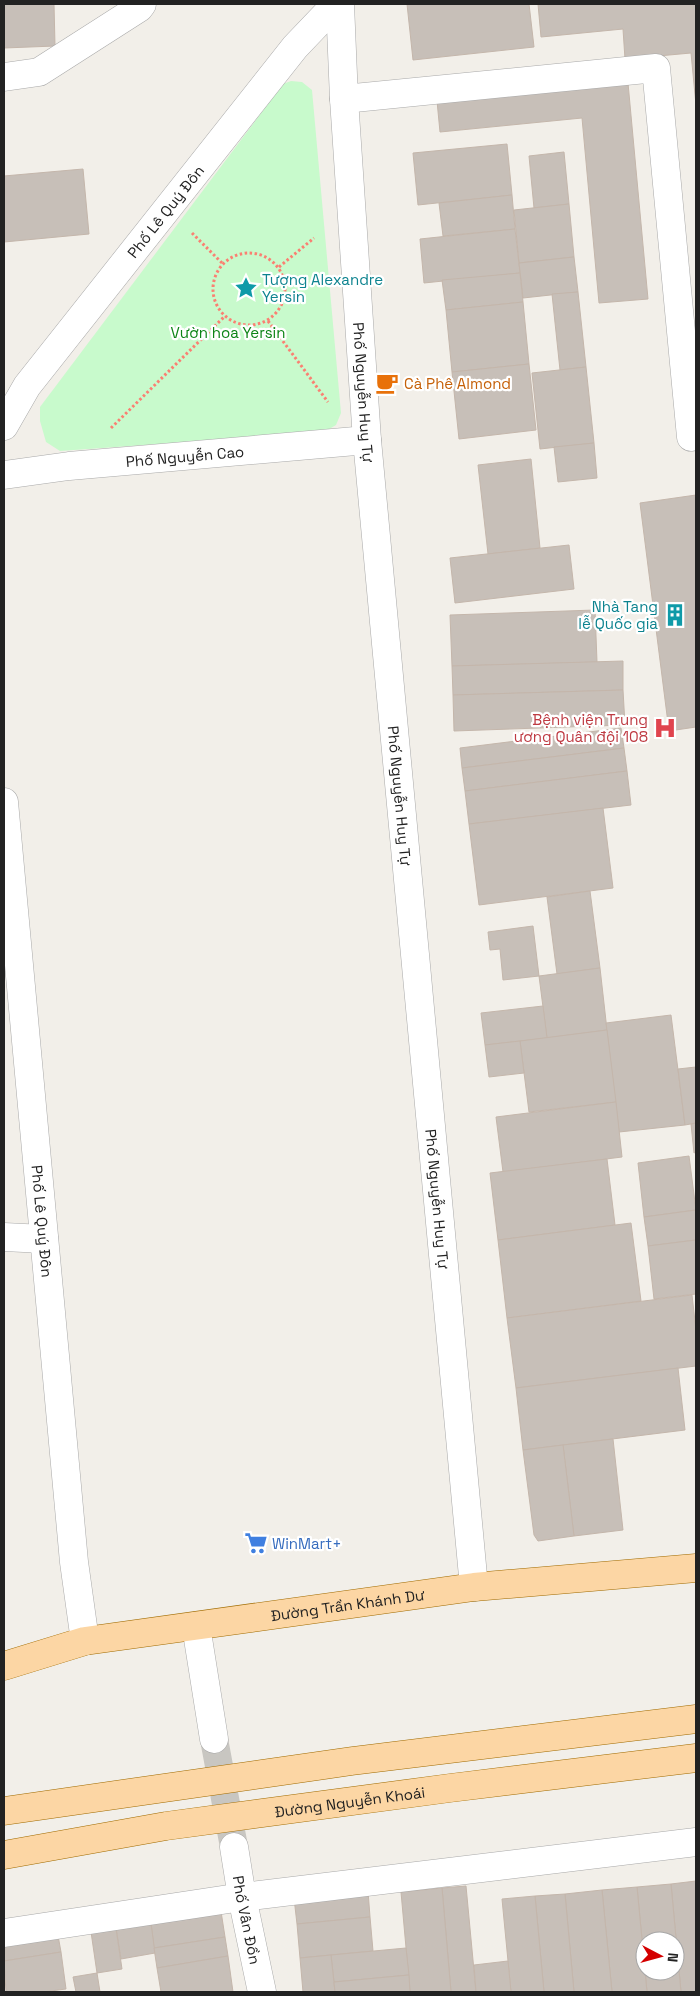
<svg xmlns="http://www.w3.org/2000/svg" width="700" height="1996" font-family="'Space Grotesk',sans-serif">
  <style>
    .park { fill: #c8facc }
    .building { fill: #c7bfb8; stroke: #c4b6ab }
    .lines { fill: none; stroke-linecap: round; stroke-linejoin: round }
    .minor-tunnel { stroke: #c8c6c1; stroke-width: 28; stroke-dasharray: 28 14; stroke-linecap: butt }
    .minor-casing { stroke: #a9a9a9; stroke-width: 29 }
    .major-casing { stroke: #a06b00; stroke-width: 29 }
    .path { stroke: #fa8072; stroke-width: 3; stroke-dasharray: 2.5 2.5; stroke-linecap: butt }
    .minor { stroke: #fff; stroke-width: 28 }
    .major { stroke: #fcd6a4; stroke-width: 28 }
    .labels { text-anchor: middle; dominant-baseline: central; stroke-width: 4.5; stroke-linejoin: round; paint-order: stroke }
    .street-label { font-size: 15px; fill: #222; stroke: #fff }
    .culture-label { font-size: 15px; fill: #0d838f; stroke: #fff; text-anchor: start }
    .park-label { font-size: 15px; fill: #0c8416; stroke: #fff }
    .food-label { font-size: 15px; fill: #c56008; stroke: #fff; text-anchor: start }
    .health-label { font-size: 15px; fill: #be3a42; stroke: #fff; text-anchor: end }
    .shop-label { font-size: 15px; fill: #366cbe; stroke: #fff; text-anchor: start }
  </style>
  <rect width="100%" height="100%" fill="#f2efe9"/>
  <!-- park -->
  <path class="park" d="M291,81l11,1 10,8 29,323 -5,12 -12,7 -264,19 -14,-9 -6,-21v-14l243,-323z"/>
  <!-- building -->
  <g class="building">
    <path d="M4,4h50l1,42 -51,2z"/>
    <path d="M407,4h122l5,43 -121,13z"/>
    <path d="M538,4h158v101l-5,-52 -66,6 -2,-30 -82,8z"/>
    <path d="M628,83l20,216 -49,4 -17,-185 -142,14 -3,-31z"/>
    <path d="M507,144l5,51 -94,10 -5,-52z"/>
    <path d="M564,152l5,52 -35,4 -5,-52z"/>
    <path d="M83,169l6,65 -85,8v-66z"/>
    <path d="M512,195l3,34 -72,7 -4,-33z"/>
    <path d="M569,204l5,53 -55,6 -5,-53z"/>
    <path d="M515,229l5,44 -96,10 -4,-44z"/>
    <path d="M574,257l4,35 -55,6 -4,-35z"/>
    <path d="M520,273l3,29 -77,8 -4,-30z"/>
    <path d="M578,292l8,75 -26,3 -8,-76z"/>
    <path d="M523,302l6,62 -77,8 -6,-62z"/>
    <path d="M529,364l7,66 -77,9 -7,-67z"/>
    <path d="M586,367l8,76 -54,6 -8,-76z"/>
    <path d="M594,443l3,35 -39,4 -4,-35z"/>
    <path d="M531,459l9,89 -52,6 -10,-89z"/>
    <path d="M696,495v232l-27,4 -29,-228z"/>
    <path d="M569,545l5,44 -119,14 -5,-45z"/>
    <path d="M595,610l2,52 -145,4 -2,-51z"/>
    <path d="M623,661v29l-170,5 -1,-29z"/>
    <path d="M623,690l2,35 -171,6 -1,-36z"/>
    <path d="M621,728l3,20 -162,20 -2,-20z"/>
    <path d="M624,748l3,23 -162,20 -3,-23z"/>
    <path d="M627,771l4,34 -162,19 -4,-33z"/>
    <path d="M603,808l10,80 -134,17 -10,-81z"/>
    <path d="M590,891l10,77 -43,6 -10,-77z"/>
    <path d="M533,926l6,50 -36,4 -3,-31 -10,1 -2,-18z"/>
    <path d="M600,968l7,62 -60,8 -8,-62z"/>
    <path d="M543,1006l4,32 -62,7 -4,-32z"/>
    <path d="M671,1015l14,110 -66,7 -13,-109z"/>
    <path d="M607,1030l9,72 -87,10 -9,-71z"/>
    <path d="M520,1041l4,32 -35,4 -4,-32z"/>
    <path d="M696,1067v56l-11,2 -7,-56z"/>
    <path d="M616,1102l6,55 -119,15 -7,-55z"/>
    <path d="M696,1123v29l-2,1 -3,-29z"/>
    <path d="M689,1156l7,54 -52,7 -6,-54z"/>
    <path d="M607,1159l8,66 -117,15 -8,-67z"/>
    <path d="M696,1210v30l-48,6 -4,-29z"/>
    <path d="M631,1223l10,78 -134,17 -9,-78z"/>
    <path d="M696,1240v54l-42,5 -6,-53z"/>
    <path d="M692,1295l4,35v36l-180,22 -9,-70z"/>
    <path d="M678,1368l7,62 -162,20 -7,-62z"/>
    <path d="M613,1439l10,91 -49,6 -11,-91z"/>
    <path d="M563,1445l11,91 -36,5 -4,-6 -11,-85z"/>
    <path d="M696,1881v111h-15l-10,-108z"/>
    <path d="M671,1884l10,108h-34l-2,-21h30v-30h-30v30l-8,-84z"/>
    <path d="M466,1886l10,106h-25l-9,-104z"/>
    <path d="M637,1887l10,105h-35l-10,-102z"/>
    <path d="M442,1888l9,104h-41l-9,-100z"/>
    <path d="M602,1890l10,102h-38l-9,-98z"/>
    <path d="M368,1891l2,26 -73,7 -3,-26z"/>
    <path d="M565,1894l9,98h-30l-9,-96z"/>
    <path d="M535,1896l9,96h-33l-9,-93z"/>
    <path d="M220,1905l5,32 -71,11 -4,-32z"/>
    <path d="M150,1916l5,37 -34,6 -6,-37z"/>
    <path d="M370,1917l3,34 -73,7 -3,-34z"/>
    <path d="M115,1922l7,47 -25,4 -7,-48z"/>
    <path d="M57,1930l4,22 -57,9v-22z"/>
    <path d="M225,1937l3,19 -71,12 -3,-20z"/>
    <path d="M406,1948l3,27 -75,7 -3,-27z"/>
    <path d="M61,1952l5,37 -23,3h-37l-2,-31z"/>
    <path d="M331,1955l4,37h-32l-3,-34z"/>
    <path d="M228,1956l5,36h-72l-4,-24z"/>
    <path d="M508,1961l3,31h-35l-2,-27z"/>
    <path d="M97,1973l3,19h-24l-3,-15z"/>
    <path d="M409,1975l1,17h-75l-1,-10z"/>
  </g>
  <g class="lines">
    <!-- minor-tunnel -->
    <path class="minor-tunnel" d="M214,1739l20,108"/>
    <defs>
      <g id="minor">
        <path id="s1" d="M340,4l4,95 23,341 107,1147"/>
        <path d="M4,77l35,-5 100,-64 3,-4"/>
        <path d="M344,99l312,-31 35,369"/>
        <path id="s2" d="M4,426l23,-40 268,-339 41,-43"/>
        <path id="s3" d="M4,475l65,-9 298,-26"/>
        <path id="s4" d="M4,802l70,760 11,79"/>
        <path d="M4,1237l40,2"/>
        <path d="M196,1626l18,113"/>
        <path id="s5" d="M234,1847l8,50 20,95"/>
        <path d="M4,1933l238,-36 454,-55"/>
      </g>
      <g id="major">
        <path id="s6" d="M4,1666l81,-25 389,-54 222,-19"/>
        <path d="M4,1811l348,-50 344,-42"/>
        <path id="s7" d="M4,1855l162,-29 284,-38 246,-30"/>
      </g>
    </defs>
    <!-- minor casing -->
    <use href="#minor" class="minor-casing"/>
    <!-- major casing -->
    <use href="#major" class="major-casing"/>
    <!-- path -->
    <g class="path">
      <path d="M192,233l31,31"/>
      <circle cx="249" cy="289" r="36"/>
      <path d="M279,267l35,-29"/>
      <path d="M268,321l60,81"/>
      <path d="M111,428l114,-112"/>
    </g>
    <!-- minor -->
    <use href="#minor" class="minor"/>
    <!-- major -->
    <use href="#major" class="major"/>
  </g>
  <!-- icons -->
  <defs>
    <symbol id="sight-bare" viewBox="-9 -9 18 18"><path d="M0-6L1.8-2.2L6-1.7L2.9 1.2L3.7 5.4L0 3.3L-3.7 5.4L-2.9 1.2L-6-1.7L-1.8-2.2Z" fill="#0f9aa8" stroke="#fff" stroke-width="2.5" paint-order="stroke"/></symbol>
    <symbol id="cafe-bare" viewBox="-9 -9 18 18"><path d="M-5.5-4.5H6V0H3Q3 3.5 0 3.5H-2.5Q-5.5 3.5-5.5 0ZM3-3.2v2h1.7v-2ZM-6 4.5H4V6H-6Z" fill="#e8710a" stroke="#fff" stroke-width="2.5" paint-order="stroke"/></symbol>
    <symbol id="building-bare" viewBox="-9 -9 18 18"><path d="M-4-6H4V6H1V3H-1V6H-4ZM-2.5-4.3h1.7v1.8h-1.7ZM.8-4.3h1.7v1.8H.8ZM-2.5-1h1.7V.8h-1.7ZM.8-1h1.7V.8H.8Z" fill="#0f9aa8" stroke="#fff" stroke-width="2.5" paint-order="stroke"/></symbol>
    <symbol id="hospital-bare" viewBox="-9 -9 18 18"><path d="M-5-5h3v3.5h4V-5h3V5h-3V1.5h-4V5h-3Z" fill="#e0444e" stroke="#fff" stroke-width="2.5" paint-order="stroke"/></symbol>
    <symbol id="supermarket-bare" viewBox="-9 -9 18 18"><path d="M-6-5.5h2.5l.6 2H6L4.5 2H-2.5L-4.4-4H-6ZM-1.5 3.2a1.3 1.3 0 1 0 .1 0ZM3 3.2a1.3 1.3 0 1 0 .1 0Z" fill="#3f7fe0" stroke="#fff" stroke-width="2.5" paint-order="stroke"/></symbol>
  </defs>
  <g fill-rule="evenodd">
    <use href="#sight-bare" x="230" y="272" width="32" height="32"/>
    <use href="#cafe-bare" x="371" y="367" width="32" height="32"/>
    <use href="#building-bare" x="659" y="599" width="32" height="32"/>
    <use href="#hospital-bare" x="649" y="712" width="32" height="32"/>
    <use href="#supermarket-bare" x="240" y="1527" width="32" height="32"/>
  </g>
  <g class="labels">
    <!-- street labels -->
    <g class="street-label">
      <text stroke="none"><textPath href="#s2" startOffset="269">Phố Lê Quý Đôn</textPath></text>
      <text stroke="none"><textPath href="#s1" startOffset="389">Phố Nguyễn Huy Tự</textPath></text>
      <text stroke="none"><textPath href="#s3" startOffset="182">Phố Nguyễn Cao</textPath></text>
      <text stroke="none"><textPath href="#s1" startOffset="794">Phố Nguyễn Huy Tự</textPath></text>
      <text stroke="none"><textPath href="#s1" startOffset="1199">Phố Nguyễn Huy Tự</textPath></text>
      <text stroke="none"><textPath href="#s4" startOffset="421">Phố Lê Quý Đôn</textPath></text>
      <text stroke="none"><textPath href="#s6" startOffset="350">Đường Trần Khánh Dư</textPath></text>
      <text stroke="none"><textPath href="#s7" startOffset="350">Đường Nguyễn Khoái</textPath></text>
      <text stroke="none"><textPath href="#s5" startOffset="74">Phố Vân Đồn</textPath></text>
    </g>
    <!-- culture labels -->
    <g class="culture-label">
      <text x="262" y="279">Tượng Alexandre<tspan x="262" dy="17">Yersin</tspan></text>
      <text x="658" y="606" text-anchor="end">Nhà Tang<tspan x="658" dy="17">lễ Quốc gia</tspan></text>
    </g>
    <!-- park labels -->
    <g class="park-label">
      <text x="228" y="332">Vườn hoa Yersin</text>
    </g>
    <!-- food labels -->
    <g class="food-label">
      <text x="404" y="383">Cà Phê Almond</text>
    </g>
    <!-- health labels -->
    <g class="health-label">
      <text x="648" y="719">Bệnh viện Trung<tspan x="648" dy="17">ương Quân đội 108</tspan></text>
    </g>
    <!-- shop labels -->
    <g class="shop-label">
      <text x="272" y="1543">WinMart+</text>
    </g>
  </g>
  <!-- border -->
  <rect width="700" height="1996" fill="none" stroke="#222222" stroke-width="10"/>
  <!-- north arrow -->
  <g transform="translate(660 1956) rotate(96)"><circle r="24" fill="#ffffff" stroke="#a7a7a7"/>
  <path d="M0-4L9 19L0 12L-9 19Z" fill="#d40000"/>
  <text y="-8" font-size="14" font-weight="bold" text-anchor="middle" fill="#222222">N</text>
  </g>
</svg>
